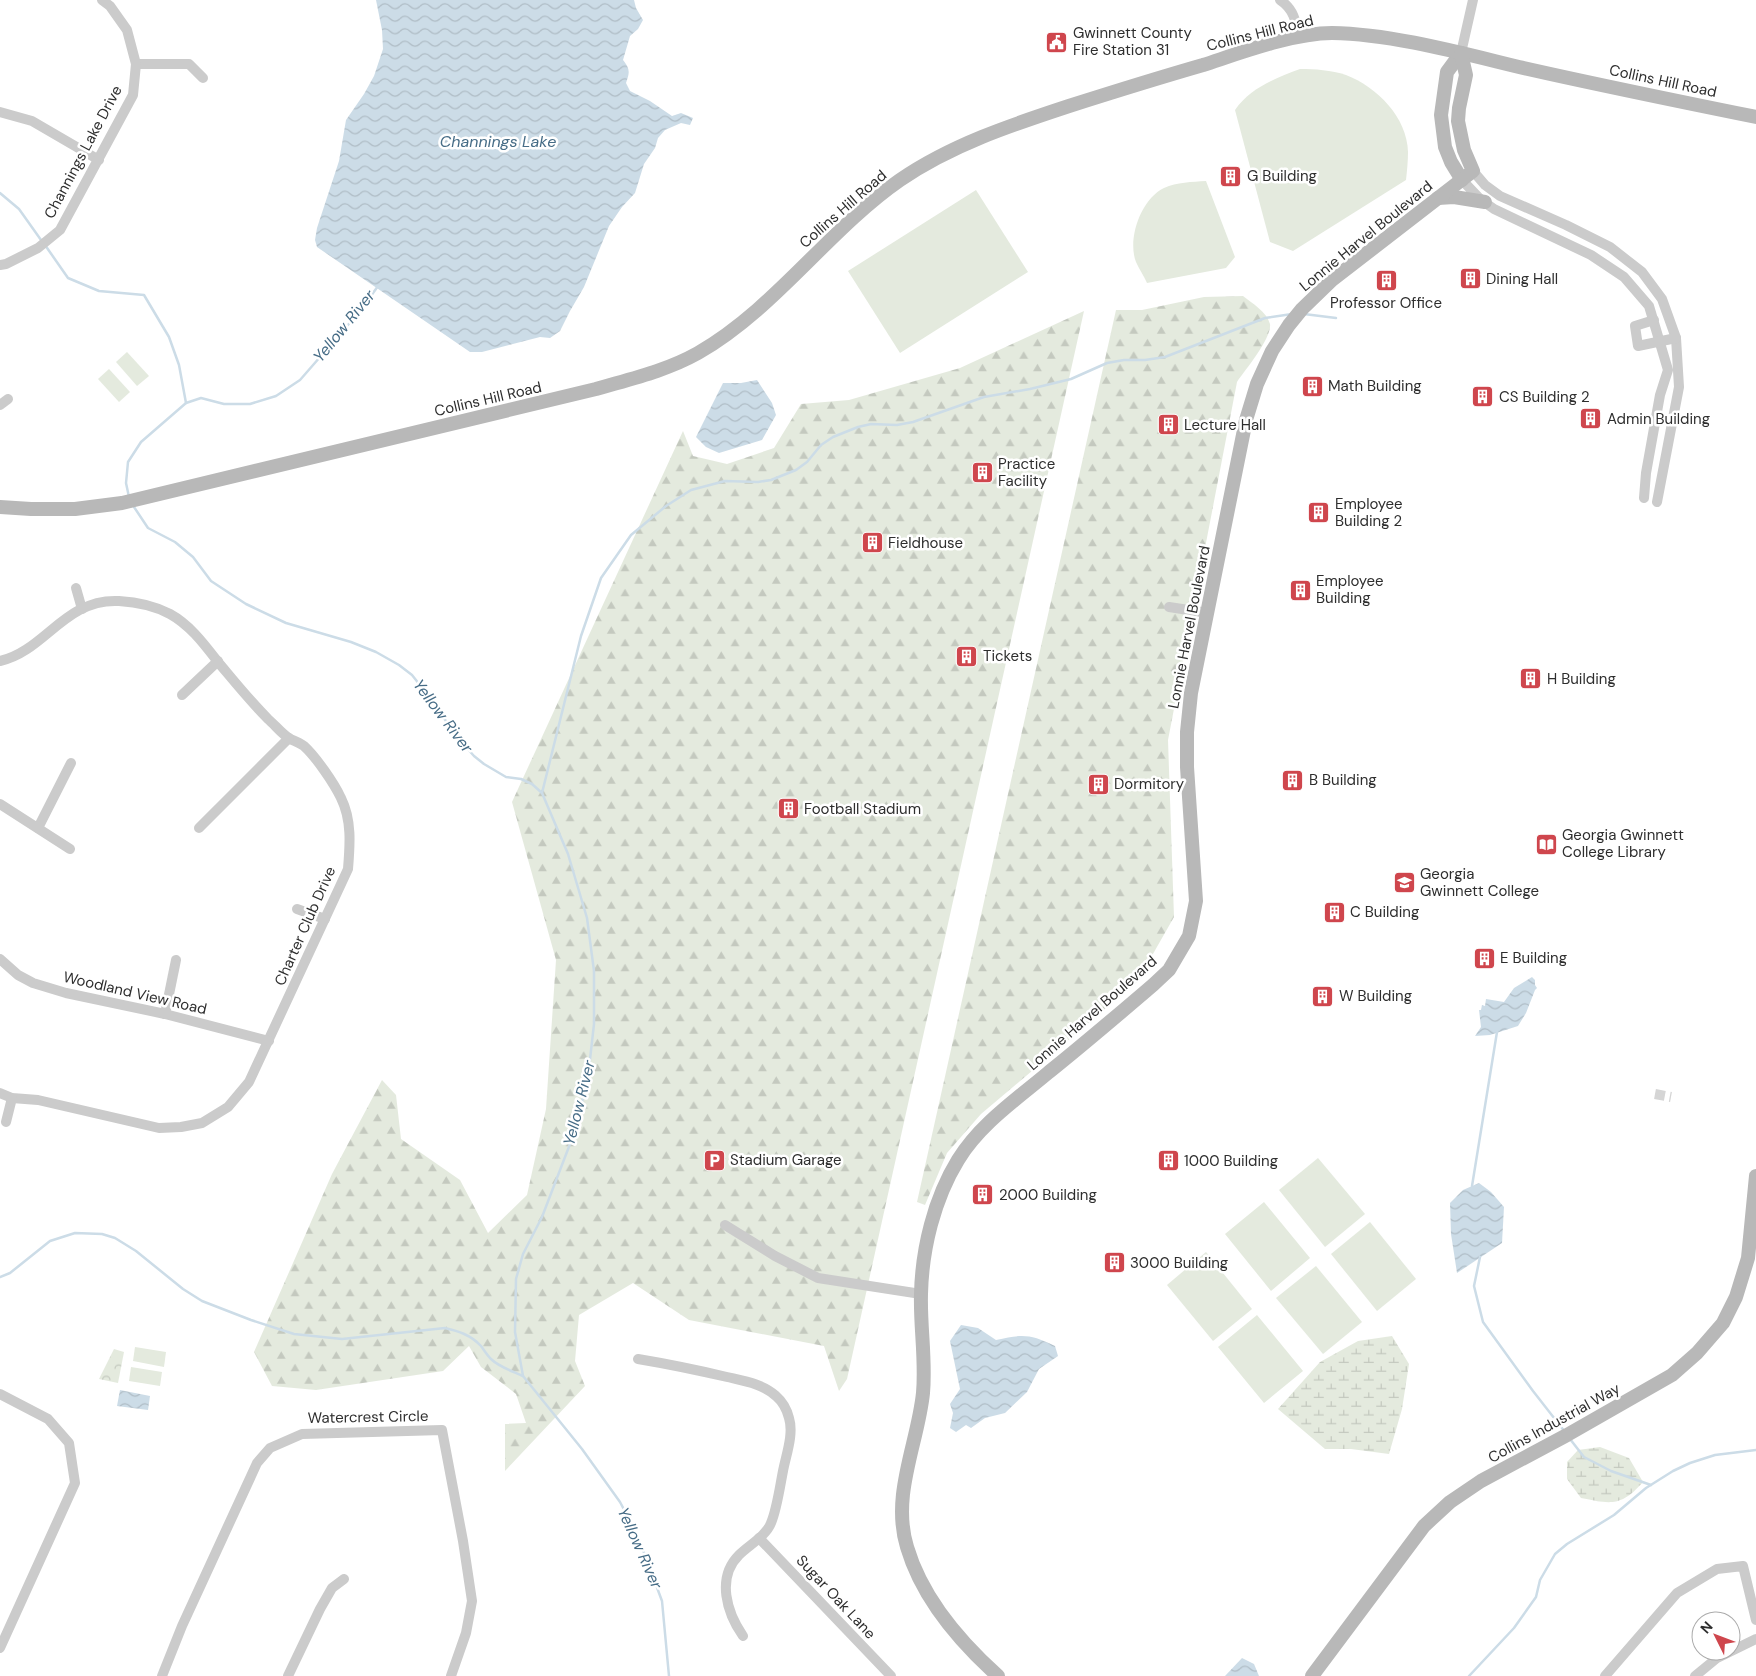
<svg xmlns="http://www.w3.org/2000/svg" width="1756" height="1676" font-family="'DM Sans',sans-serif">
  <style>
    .forest { fill: url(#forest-firs) }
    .wetland { fill: url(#wetland-marsh) }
    .park { fill: url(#park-crowns) }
    .pitch { fill: #e4eade }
    .water { fill: url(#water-waves) }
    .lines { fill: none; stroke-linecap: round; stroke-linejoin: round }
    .stream { stroke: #ccdce7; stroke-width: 2.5 }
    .street-tunnel { stroke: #d5d5d5; stroke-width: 10; stroke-dasharray: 10 5; stroke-linecap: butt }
    .street { stroke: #cbcbcb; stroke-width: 10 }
    .secondary { stroke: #b8b8b8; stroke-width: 14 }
    .labels { text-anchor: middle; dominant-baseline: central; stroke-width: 5; stroke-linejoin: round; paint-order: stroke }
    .poi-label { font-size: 15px; fill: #2e2e2e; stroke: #fff; text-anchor: start }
    .street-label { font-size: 15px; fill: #2e2e2e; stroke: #fff }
    .water-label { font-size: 16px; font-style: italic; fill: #466c86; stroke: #fff }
  </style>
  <defs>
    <pattern id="forest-firs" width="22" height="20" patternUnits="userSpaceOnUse" patternTransform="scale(1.25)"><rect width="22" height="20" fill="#e4eade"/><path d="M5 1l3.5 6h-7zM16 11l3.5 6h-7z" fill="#c4c9bf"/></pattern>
    <pattern id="wetland-marsh" width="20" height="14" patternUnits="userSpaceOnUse" patternTransform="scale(1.25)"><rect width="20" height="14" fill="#e4eade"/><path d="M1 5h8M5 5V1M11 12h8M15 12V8" fill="none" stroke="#c4c9bf"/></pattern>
    <pattern id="park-crowns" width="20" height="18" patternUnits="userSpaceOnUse" patternTransform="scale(1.25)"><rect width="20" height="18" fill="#e4eade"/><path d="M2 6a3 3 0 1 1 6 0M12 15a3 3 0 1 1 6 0" fill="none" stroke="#c4c9bf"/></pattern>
    <pattern id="water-waves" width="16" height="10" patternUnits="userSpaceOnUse" patternTransform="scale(1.25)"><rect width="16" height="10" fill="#ccdce7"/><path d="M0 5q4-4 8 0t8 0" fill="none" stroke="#b0bdc6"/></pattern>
  </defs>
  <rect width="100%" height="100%" fill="#fff"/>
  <!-- forest -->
  <g class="forest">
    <path d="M1243,296c9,7 24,16 27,28 2,14 -24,45 -33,58l-69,358 6,177 -37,65 -156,132 -34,39 -22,52 -8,-3 199,-892h26l62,-13z"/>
    <path d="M1084,311l-237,1068 -8,12 -15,-45 -135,-26 -56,-37 -54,32 -4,46 10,25 -80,85v-47l21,-1 -10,-29 -35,-27 -12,-21 -26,25 -127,19 -44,-4 -18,-34 78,-178 50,-94 14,15 5,44 59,41 28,53 39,-38 19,-86 10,-149 -44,-158 171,-371 10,25 34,8 47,-16 27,-44 48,-4 111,-32z"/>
  </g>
  <!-- wetland -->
  <g class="wetland">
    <path d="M1392,1336l17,28 -7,45 -13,45 -38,-5h-26l-47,-40 42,-47 38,-21z"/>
    <path d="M1600,1447l29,11 14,24c-22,25 -32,22 -62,16l-14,-19v-17l11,-12z"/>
  </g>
  <!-- park -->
  <path class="park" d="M114,1349l10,3 -6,31 -19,-4z"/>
  <!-- pitch -->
  <g class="pitch">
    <path d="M1300,69c15,0 31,1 46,6 31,12 61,42 62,77 0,9 -1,19 -2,28l-113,71 -23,-9 -35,-132c15,-22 41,-32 65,-41z"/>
    <path d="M1206,181l29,76 -9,11 -79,15c-3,-7 -8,-14 -11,-21 -9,-23 5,-63 28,-74 13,-6 28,-6 42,-7z"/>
    <path d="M976,190l52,82 -128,81 -52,-82z"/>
    <path d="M127,352l22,24 -12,10 -21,-24z"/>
    <path d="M109,369l21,23 -11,10 -21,-23z"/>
    <path d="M1318,1158l47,56 -40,33 -46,-57z"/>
    <path d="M1264,1202l46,56 -39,33 -46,-57z"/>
    <path d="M1370,1222l46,57 -39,32 -46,-57z"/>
    <path d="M1206,1252l46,57 -39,32 -46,-56z"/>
    <path d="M1316,1266l46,56 -39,32 -47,-56z"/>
    <path d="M1257,1315l46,56 -39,32 -46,-56z"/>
    <path d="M135,1347l31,5 -2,15 -31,-6z"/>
    <path d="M131,1367l31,5 -2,14 -31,-5z"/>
  </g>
  <!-- water -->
  <g class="water">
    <path d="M376,0h258l2,8 7,12 -5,9 -8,7 -7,24c7,9 7,12 3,23l4,8 20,10 22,15 9,-3 12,5 -3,7 -9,-2 -16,7 -7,8 -3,10 -11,16 -9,29 -13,14 -13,19 -25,61 -14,24 -10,20 -10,7 -10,-1 -58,15h-12l-153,-105 -2,-7 2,-12 22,-67 7,-41 18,-26 10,-18 9,-27 -1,-19z"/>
    <path d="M757,380l15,23 4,12 -14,25 -43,13 -13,-6 -10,-10 27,-54h18z"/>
    <path d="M1532,977l3,3v5l2,3 -2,2 -9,23 -8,13 -28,9 -15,1 6,-9 -2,-17h2l1,-5 3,1 1,-7 18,3 10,-14z"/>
    <path d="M1479,1183l12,9 13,15 -2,36 -45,30 -6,-39 -1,-31 13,-13z"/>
    <path d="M961,1325l17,3 18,12c27,-6 34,-6 59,6l3,10 -19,13 -12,23 -22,21 -20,5 -14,10 -5,-3 -10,7 -6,-4 3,-15 -3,-9 10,-15 -10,-48z"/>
    <path d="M120,1390l30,6 -2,14 -31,-4z"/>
    <path d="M1242,1658l12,6 5,12h-34z"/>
  </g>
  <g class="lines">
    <!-- stream -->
    <g class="stream">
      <path d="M0,193l19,16 22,31"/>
      <path d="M45,245l23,33 31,13 45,4 25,42 10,28 7,38"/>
      <path d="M1304,314l32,4"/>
      <path d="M129,497l-3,-14 2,-21 13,-20 45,-39 15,-5 23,6h26l26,-8 24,-16 61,-70 17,-24"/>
      <path d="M132,504l16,24 27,14 18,15 18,24 35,23 40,19 65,19 25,10 23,13 13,10 19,24 25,37 18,20 10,8 22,13 15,2 11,5 10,9 26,61 19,64 7,53v53l-6,53 -13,54 -33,86 -19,37 -7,25 -1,53 8,44 59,73 38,53 17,32 25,67 7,75"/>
      <path d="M542,793l39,-157 20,-58 30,-43 35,-29 25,-16 34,-9 33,1 13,-2 25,-10 11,-8 14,-17 12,-8 25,-10 13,-3 26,1 16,-3 71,-25 46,-8 41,-10 36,-16 17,-3h21l20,-3 100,-39 27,-4"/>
      <path d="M1472,1186l25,-154"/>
      <path d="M1480,1257l-6,29 9,36 50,69 32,41"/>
      <path d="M0,1277l10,-4 40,-32 25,-8 27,1 13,4 21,13 47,38 19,12 49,19 43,14 48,5 103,-11c13,3 26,7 36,18 3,4 6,9 10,13 8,8 21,12 32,17"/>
      <path d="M1570,1439l14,18 27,14 40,14"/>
      <path d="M1469,1676l45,-48 22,-31 4,-17 15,-26 12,-10 47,-29 32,-27 27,-17 17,-8 25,-8 41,-5"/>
    </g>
    <!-- street-tunnel -->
    <path class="street-tunnel" d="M1655,1094l16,3"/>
    <!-- street -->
    <g class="street">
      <path d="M1280,0c14,9 16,22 19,37"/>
      <path d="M1461,53l12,-53"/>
      <path d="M136,64h53l14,14"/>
      <path d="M0,112l32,9 67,39"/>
      <path d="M1473,171l12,14 15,11 66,29 44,22 32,25 20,27 14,39 3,49 -22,115"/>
      <path d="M1462,180l18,19 14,10 97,46 33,22 25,29 19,64 -8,25 -14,78 -2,25"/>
      <path d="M0,265l6,-1 32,-16 22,-18 73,-135 3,-31 -9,-34 -17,-24 -8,-6"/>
      <path d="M1654,320l-19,6 3,20 38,-8"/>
      <path d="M0,405l8,-6"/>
      <path d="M76,588l6,21"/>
      <path d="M1169,607l39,6"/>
      <path d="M0,661c45,-10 65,-63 119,-60 17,1 36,5 51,13 20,11 34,30 48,48 16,19 32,39 50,57 7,6 14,15 22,20 5,2 10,4 14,7 12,11 30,37 37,52 11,22 9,47 7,71l-99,213 -21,25 -26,16 -21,4 -22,1 -121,-28 -26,-2 -12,-5"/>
      <path d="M182,695l36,-34"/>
      <path d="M0,804l70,45"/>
      <path d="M38,828l33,-65"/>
      <path d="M199,828l90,-90"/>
      <path d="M297,909l28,10"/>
      <path d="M0,959l18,16 15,8 33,10 99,21 104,27"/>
      <path d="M165,1014l11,-54"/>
      <path d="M6,1122l6,-24"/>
      <path d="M725,1225l50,31 43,22 103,16"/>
      <path d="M638,1359c30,5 59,11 89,18 17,4 36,7 49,19 7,6 11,14 13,22 5,16 -3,37 -6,53 -3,15 -6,38 -12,52 -5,13 -22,22 -32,32 -23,23 -12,58 4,81"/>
      <path d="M0,1394l48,25 21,24 6,40 -75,165"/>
      <path d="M759,1538l132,138"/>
      <path d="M162,1676l20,-50 75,-163 13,-15 32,-14 140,-4 21,111 9,60 -6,32 -15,43"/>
      <path d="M288,1676l32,-67 12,-21 12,-9"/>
      <path d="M1605,1676l72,-83 40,-24 26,-3 13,54"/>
      <path d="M1695,1676l22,-18 39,-19"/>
    </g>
    <!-- secondary -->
    <g class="secondary">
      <path d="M1461,53l-14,19 -6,43 4,32 6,15 11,18"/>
      <path d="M1438,198l16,-1 31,5"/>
      <path d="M0,507l31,2h44l47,-6 474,-114c34,-10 70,-18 102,-36 77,-44 130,-123 202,-173 51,-35 111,-55 169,-74 44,-14 89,-28 134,-41 37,-12 90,-32 129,-32 60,1 129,20 187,34 79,18 158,34 237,50"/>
      <path d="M998,1676c-39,-35 -76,-78 -91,-129 -16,-52 11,-104 16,-154 3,-34 -3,-66 -2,-99 1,-45 13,-95 37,-134 22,-36 59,-61 91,-88 35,-28 70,-58 104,-87l16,-15 20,-34 7,-35 -9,-134v-35l4,-39 55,-273 11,-36 15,-33 17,-26 13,-16 30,-29 141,-109 -9,-21 -6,-29 1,-13 7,-33 -5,-22"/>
      <path d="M1312,1676l112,-150 26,-24 31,-21 86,-46 105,-60 25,-22 26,-30 13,-26 12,-39 8,-82"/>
    </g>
  </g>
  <!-- icons -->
  <defs>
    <symbol id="civic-square" viewBox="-11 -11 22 22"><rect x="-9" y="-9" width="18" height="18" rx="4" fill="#cf464d" stroke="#fff"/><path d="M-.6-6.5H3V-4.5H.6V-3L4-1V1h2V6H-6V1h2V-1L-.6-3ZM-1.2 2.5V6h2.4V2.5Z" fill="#fff"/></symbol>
    <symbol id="building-square" viewBox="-11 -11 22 22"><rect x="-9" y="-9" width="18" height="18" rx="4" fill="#cf464d" stroke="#fff"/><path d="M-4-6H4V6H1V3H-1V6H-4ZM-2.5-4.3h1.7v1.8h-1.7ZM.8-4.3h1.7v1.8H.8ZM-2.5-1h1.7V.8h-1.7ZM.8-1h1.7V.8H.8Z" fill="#fff"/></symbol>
    <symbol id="library-square" viewBox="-11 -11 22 22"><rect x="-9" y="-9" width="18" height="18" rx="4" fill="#cf464d" stroke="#fff"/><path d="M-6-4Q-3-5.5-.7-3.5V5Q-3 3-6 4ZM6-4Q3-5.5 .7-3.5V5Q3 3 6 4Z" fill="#fff"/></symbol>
    <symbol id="university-square" viewBox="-11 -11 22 22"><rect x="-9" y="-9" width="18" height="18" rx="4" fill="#cf464d" stroke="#fff"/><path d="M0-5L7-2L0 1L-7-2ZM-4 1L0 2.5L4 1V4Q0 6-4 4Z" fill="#fff"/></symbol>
    <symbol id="parking-square" viewBox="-11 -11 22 22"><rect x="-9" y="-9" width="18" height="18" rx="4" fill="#cf464d" stroke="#fff"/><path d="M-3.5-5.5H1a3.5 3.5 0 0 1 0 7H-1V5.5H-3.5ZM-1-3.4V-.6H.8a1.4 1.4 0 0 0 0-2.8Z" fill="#fff"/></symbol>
  </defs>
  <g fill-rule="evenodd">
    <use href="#civic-square" x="1044" y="30" width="25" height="25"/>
    <use href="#building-square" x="1218" y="164" width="25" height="25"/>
    <use href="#building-square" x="1458" y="266" width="25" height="25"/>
    <use href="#building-square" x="1374" y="268" width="25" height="25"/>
    <use href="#building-square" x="1300" y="374" width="25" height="25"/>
    <use href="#building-square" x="1470" y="384" width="25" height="25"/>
    <use href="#building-square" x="1578" y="406" width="25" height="25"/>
    <use href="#building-square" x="1156" y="412" width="25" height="25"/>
    <use href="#building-square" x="970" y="460" width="25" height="25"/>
    <use href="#building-square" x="1306" y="500" width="25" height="25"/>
    <use href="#building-square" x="860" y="530" width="25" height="25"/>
    <use href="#building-square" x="1288" y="578" width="25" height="25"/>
    <use href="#building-square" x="954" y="644" width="25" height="25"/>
    <use href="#building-square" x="1518" y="666" width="25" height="25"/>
    <use href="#building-square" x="1280" y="768" width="25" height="25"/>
    <use href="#building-square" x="1086" y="772" width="25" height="25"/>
    <use href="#building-square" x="776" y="796" width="25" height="25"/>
    <use href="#library-square" x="1534" y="832" width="25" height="25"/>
    <use href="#university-square" x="1392" y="870" width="25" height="25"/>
    <use href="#building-square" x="1322" y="900" width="25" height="25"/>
    <use href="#building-square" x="1472" y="946" width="25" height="25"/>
    <use href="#building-square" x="1310" y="984" width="25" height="25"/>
    <use href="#parking-square" x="702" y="1148" width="25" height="25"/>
    <use href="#building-square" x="1156" y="1148" width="25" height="25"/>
    <use href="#building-square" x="970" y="1182" width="25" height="25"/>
    <use href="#building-square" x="1102" y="1250" width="25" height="25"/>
  </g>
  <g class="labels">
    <!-- poi labels -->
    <g class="poi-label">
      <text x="1073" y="33">Gwinnett County<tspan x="1073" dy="17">Fire Station 31</tspan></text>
      <text x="1247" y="176">G Building</text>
      <text x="1486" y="279">Dining Hall</text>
      <text x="1386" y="303" text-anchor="middle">Professor Office</text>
      <text x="1328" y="386">Math Building</text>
      <text x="1499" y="397">CS Building 2</text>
      <text x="1607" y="419">Admin Building</text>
      <text x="1184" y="425">Lecture Hall</text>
      <text x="998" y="464">Practice<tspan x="998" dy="17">Facility</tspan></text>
      <text x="1335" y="504">Employee<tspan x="1335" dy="17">Building 2</tspan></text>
      <text x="888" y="543">Fieldhouse</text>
      <text x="1316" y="581">Employee<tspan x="1316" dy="17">Building</tspan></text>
      <text x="983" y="656">Tickets</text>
      <text x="1547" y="679">H Building</text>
      <text x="1309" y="780">B Building</text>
      <text x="1114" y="784">Dormitory</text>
      <text x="804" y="809">Football Stadium</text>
      <text x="1562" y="835">Georgia Gwinnett<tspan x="1562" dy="17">College Library</tspan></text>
      <text x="1420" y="874">Georgia<tspan x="1420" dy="17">Gwinnett College</tspan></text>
      <text x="1350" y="912">C Building</text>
      <text x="1500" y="958">E Building</text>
      <text x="1339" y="996">W Building</text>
      <text x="730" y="1160">Stadium Garage</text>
      <text x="1184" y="1161">1000 Building</text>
      <text x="999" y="1195">2000 Building</text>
      <text x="1130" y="1263">3000 Building</text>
    </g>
    <!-- street labels -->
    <g class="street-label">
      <text transform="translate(1260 33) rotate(-14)">Collins Hill Road</text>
      <text transform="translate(1663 81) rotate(12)">Collins Hill Road</text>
      <text transform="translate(83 152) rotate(-62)">Channings Lake Drive</text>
      <text transform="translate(843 209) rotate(-41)">Collins Hill Road</text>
      <text transform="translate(1366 236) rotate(-39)">Lonnie Harvel Boulevard</text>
      <text transform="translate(488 399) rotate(-13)">Collins Hill Road</text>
      <text transform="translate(1189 627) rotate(-79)">Lonnie Harvel Boulevard</text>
      <text transform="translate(305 926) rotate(-66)">Charter Club Drive</text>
      <text transform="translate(135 993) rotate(13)">Woodland View Road</text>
      <text transform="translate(1092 1013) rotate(-41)">Lonnie Harvel Boulevard</text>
      <text transform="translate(368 1417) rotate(-1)">Watercrest Circle</text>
      <text transform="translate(1554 1423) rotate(-29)">Collins Industrial Way</text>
      <text transform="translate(836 1597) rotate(47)">Sugar Oak Lane</text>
    </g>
    <!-- water labels -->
    <g class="water-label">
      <text x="498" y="141">Channings Lake</text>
      <text transform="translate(344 326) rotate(-51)">Yellow River</text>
      <text transform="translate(443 716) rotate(53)">Yellow River</text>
      <text transform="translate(579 1103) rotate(-76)">Yellow River</text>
      <text transform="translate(640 1548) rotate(66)">Yellow River</text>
    </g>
  </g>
  <!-- north arrow -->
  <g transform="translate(1716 1636) rotate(312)"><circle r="24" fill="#ffffff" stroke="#ababab"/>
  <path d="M0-4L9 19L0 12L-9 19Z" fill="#cf464d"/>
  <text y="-8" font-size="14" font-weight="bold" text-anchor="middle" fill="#2e2e2e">N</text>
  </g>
</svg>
